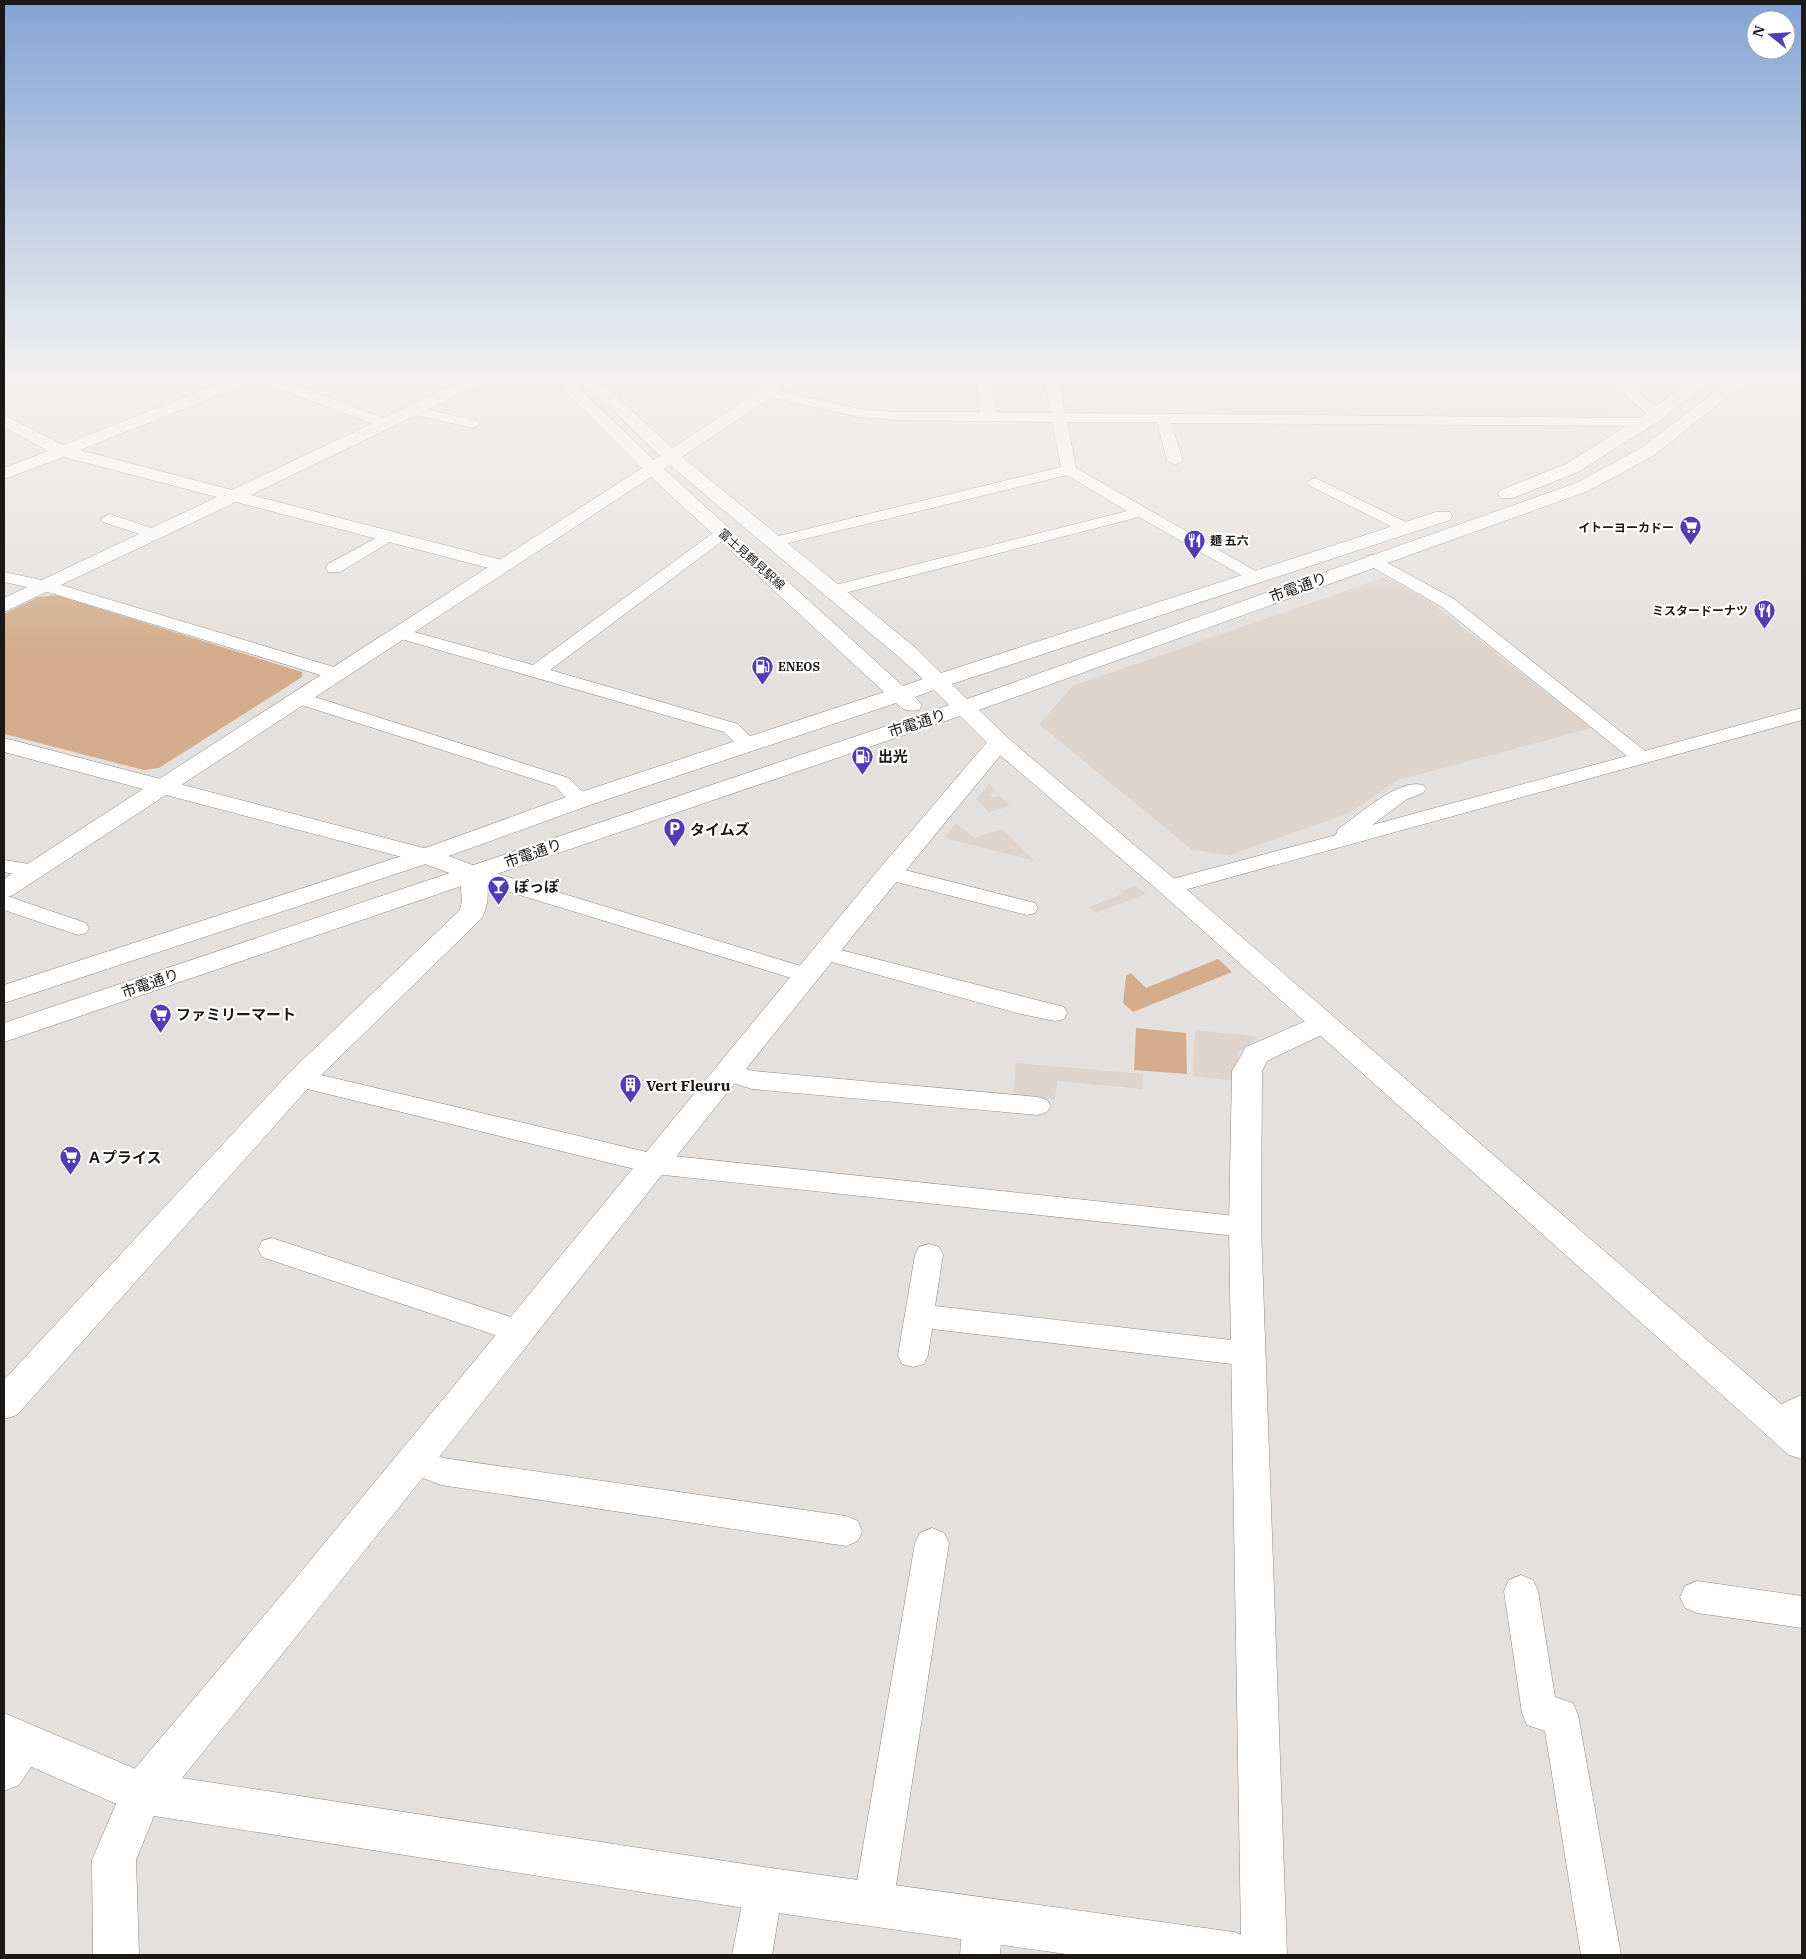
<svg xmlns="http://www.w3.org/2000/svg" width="1806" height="1959" font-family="'IBM Plex Serif','Noto Sans JP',serif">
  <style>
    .built { fill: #ded4cb }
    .green { fill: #d3ad8b }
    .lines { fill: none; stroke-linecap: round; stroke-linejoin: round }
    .service-casing { stroke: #8a8784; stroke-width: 1 }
    .minor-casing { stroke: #8a8784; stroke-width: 1 }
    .tertiary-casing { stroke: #8a8784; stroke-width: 1 }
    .service { fill: #fff; fill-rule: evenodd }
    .minor { fill: #fff; fill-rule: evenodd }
    .tertiary { fill: #fff; fill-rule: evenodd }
    .labels { text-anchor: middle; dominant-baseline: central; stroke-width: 4.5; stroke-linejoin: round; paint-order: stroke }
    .far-poi-label { font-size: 12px; font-weight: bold; fill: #1a1918; stroke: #fff; text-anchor: end }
    .far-street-label { font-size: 12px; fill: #1a1918; stroke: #fff }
    .street-label { font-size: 15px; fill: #1a1918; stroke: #fff }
    .poi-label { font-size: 15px; font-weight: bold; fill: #1a1918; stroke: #fff; text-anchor: start }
  </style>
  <rect width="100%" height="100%" fill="#e4e0dd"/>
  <!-- built -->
  <g class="built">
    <path d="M1061,376h540l25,22 -22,18 -526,-2 -11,-3z"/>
    <path d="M1385,577l44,24 163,127 -194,52 -47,32 -120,43 -39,-5 -153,-126 34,-38z"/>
    <path d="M989,784l7,7 -7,3 5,4 6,-2 10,10 -21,6 -13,-13z"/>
    <path d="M956,823l18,15 28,-9 33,32 -90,-23z"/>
    <path d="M1136,886l10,8 -50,19 -7,-6 35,-14 -2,-2z"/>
    <path d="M1195,1030l64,7 -21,15v29l-45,-5z"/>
    <path d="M1016,1063l127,11 -1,15 -85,-8 -2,18 -42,-4z"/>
  </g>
  <!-- green -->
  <g class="green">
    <path d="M56,595l246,77v5l-143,91 -15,2 -140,-36v-120l34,-17z"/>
    <path d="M1218,959l14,13 -99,40 -10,-9 3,-27 5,-3 15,15z"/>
    <path d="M1136,1028l50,5 1,41 -53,-4z"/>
  </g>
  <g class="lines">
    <defs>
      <g id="service">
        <path d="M251,376h20l118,44 2,3 -2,3h-10l-126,-47z"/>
        <path d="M977,376h14l4,36 56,1 -7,-37h14l7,37 579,5 7,4 -7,4 -473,-3 12,37 -8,5 -8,-5 -10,-38h-90l9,46 183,105 3,4 -3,4 -6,1 -114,-65 -306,79 -6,-1 -3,-4 3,-4 300,-76 -60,-36 -295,72 -6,-2 -2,-3 2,-3 295,-72 -9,-45 -157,-2 -36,-3 -95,-21 -2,-3 7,-4 90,20 36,3h85z"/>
        <path d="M1605,376h15l41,36 2,3 -2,3h-10z"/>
        <path d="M412,406l66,15 2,3 -7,4 -66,-15 -2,-3 2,-3z"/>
        <path d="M1315,478l97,47 2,3 -8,5 -6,-2 -90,-45 -3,-3 3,-3z"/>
        <path d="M109,514l52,17 2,3 -8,5 -52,-17 -2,-3z"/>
        <path d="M723,528l8,5 -2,3 -179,134 188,54 20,21 -3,4h-14l-17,-17 -330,-95 -3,-4 3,-4 6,-1 133,37 184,-135z"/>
        <path d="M387,532l8,5 -2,3 -53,32h-12l-2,-4 2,-4z"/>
        <path d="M1373,555l81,44 191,152 157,-43v12l-625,172 -8,2 -8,-2 -3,-5 3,-5 175,-47 2,-6c21,-14 60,-51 85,-44l3,4 -3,4 -16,6 -35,26 255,-69 -185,-149 -75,-43 -2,-4 2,-4z"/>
        <path d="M4,572l47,10 293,88 2,4 -2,4h-14l-289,-88 -37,-8z"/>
        <path d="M299,692l270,86 22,22 -3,4c-15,4 -23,-8 -33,-18l-263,-84 -3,-4 3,-4z"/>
        <path d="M4,860l38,6 3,5 -3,5 -8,2 -30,-6z"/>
        <path d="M472,866l342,104 4,5 -4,5 -8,3 -8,-3 -334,-102 -3,-5 3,-5z"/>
        <path d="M889,866l146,37 3,5 -3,5 -8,2 -146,-37 -3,-5 3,-5z"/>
        <path d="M4,895l82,28 3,5 -3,5 -8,2 -74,-25z"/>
        <path d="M825,946l239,61 3,6 -3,6 -9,2 -34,-7 -204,-56 -4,-5 4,-5z"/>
        <path d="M730,1064l23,7 285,26 9,3 4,6 -4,6 -9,3 -286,-26 -31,-10 -4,-6 4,-6z"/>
        <path d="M300,1070l355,84 590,63 10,3 4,7 -4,7 -10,3 -590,-63 -364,-89 -4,-6 4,-6z"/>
        <path d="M272,1238l257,85 5,8 -5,8 -10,4 -257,-86 -4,-8 4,-8z"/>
        <path d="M929,1244l10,3 4,8 -8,51 314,36 11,3 4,9 -4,9 -11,3 -317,-37 -4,26 -4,9 -11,3 -11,-3 -4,-9 17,-100 4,-8z"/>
        <path d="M414,1446l29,12 403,58 12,5 4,10 -4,10 -12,5 -405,-61 -38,-15 -5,-10 5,-10z"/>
        <path d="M932,1528l12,5 5,10 -56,362 -6,14 -14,6 -14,-6 -6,-14 62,-362 5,-10z"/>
        <path d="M1521,1575l12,5 5,11 17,106 18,6 5,12 43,240h-40l-36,-224 -18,-6 -5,-12 -18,-122 5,-11z"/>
        <path d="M1697,1581l105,15v32l-105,-15 -12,-5 -5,-11 5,-11z"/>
        <path d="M764,1870l14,5 5,14 -11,66h-40l13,-66 5,-14z"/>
        <path d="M983,1899l14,6 6,14 -3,36h-40l3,-36 6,-14z"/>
      </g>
      <g id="minor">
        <path d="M238,376h23l-2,3 -179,71 152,40 240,-114h21l-2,3 -240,116 259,67 3,4 -3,4h-14l-260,-68 -232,110v-14l213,-101 -153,-40 -60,22v-11l44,-17 -44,-24v-12l59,30z"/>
        <path d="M1778,376h24v9l-22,-6z"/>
        <path d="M1001,737l8,2 3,5 -8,7c-280,337 -545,687 -822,1027l582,89 470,65 7,3 -12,-708 3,-156 14,-24 76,-33 10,2 4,7 -4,7 -65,31 -5,10 -1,156 26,728h-214l-309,-44 -610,-95 -18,44 3,95h-46l-1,-95 35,-82 168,-199 585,-711 108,-127z"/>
        <path d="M4,738l431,113 46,17c9,13 9,38 0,51l-171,167 -293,329 -13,4v-39l286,-308 170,-162 2,-9 -2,-24 -43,-16 -251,-66 -153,100 -9,3v-19l139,-90 -139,-37z"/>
        <path d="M1802,1395v34l-22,11 -13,-4 -5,-11c8,-16 23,-24 40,-30z"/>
        <path d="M22,1722l15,6 6,15 -6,15 -18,27 -15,6v-58l3,-5z"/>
      </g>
      <g id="tertiary">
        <path d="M549,376h17l88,84 6,-4 -82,-80h17l77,72 112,-72h19l-121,81 235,192 24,24 495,-161h14l2,4 -2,4 -498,164 15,15 609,-216 65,-35 95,-72h18l-101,80 -65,35 -609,219 30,29 169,143 624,540v37l-13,-4 -629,-563 -167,-143 -33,-33 -956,326v-19l945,-318 -15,-15 -19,7 7,8 -3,5c-11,2 -15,0 -23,-7l-306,102 -155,56 -431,142v-18l413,-134 155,-56 312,-103 -233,-215 -479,314 -8,2 -8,-2 -4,-5 4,-5 486,-313zM670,465l231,194 22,20 -20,7 -239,-217z"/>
        <path d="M1697,376h18l-53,43 -84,53 -65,26h-12l-3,-4 3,-4 65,-26 84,-53z"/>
        <path d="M4,1713l153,65 7,15 -7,15 -15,7 -138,-60z"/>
      </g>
    </defs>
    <!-- service casing -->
    <use href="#service" class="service-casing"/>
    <!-- minor casing -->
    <use href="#minor" class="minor-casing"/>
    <!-- tertiary casing -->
    <use href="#tertiary" class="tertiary-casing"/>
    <!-- service -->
    <use href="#service" class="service"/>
    <!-- minor -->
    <use href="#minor" class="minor"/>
    <!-- tertiary -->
    <use href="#tertiary" class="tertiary"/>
  </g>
  <!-- sky -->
  <linearGradient id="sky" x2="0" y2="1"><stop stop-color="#83a3d5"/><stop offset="0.58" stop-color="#f3f1f0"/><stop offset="1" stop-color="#f3f1f0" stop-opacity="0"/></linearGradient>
  <rect width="1806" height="650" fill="url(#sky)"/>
  <!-- icons -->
  <defs>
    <symbol id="supermarket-pin" viewBox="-11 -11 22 30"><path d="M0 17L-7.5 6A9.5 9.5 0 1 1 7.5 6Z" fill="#513cb3" stroke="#fff"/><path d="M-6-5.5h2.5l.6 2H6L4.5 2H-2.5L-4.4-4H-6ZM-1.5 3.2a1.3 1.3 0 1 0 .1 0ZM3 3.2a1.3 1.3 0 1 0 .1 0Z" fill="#fff"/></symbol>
    <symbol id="restaurant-pin" viewBox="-11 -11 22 30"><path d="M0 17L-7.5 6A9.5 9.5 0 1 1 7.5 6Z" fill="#513cb3" stroke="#fff"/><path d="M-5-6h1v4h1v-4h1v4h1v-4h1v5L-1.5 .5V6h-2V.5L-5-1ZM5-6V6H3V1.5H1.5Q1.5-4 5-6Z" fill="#fff"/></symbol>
    <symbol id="fuel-pin" viewBox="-11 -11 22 30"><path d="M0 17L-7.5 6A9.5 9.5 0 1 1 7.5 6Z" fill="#513cb3" stroke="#fff"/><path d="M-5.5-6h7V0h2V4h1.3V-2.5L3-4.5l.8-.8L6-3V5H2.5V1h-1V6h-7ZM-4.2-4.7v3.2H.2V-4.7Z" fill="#fff"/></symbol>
    <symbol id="parking-pin" viewBox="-11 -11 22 30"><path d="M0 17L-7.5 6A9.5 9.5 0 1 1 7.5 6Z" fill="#513cb3" stroke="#fff"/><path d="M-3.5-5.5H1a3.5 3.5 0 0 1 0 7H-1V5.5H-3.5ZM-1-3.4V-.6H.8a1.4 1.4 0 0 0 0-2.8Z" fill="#fff"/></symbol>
    <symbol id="bar-pin" viewBox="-11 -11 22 30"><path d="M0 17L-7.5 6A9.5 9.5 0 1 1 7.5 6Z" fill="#513cb3" stroke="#fff"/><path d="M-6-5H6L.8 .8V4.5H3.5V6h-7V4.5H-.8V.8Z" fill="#fff"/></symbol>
    <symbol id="building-pin" viewBox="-11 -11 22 30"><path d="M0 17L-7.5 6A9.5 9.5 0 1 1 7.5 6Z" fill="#513cb3" stroke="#fff"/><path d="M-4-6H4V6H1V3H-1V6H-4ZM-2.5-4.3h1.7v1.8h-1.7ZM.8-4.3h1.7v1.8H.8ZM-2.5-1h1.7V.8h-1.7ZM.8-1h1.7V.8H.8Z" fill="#fff"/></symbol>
  </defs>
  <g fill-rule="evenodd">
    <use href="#supermarket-pin" x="1678" y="514" width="25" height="34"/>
    <use href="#restaurant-pin" x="1182" y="528" width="25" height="34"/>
    <use href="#restaurant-pin" x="1752" y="598" width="25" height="34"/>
    <use href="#fuel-pin" x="750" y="654" width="25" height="34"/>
    <use href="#fuel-pin" x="850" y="744" width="25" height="34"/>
    <use href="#parking-pin" x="662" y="816" width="25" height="34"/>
    <use href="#bar-pin" x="486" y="874" width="25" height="34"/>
    <use href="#supermarket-pin" x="148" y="1002" width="25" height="34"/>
    <use href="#building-pin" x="618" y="1072" width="25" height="34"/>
    <use href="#supermarket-pin" x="58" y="1144" width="25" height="34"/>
  </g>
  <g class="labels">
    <!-- far-poi labels -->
    <g class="far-poi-label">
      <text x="1674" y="527">イトーヨーカドー</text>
      <text x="1210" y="540" text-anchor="start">麺 五六</text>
      <text x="1748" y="610">ミスタードーナツ</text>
      <text x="778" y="666" text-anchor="start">ENEOS</text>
    </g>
    <!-- far-street labels -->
    <g class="far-street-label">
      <text transform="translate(752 559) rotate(42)">富士見鶴見駅線</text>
    </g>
    <!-- street labels -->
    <g class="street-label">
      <text transform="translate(1298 587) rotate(-20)">市電通り</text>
      <text transform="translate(917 723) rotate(-18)">市電通り</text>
      <text transform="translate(533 853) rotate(-19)">市電通り</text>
      <text transform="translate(150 983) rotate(-19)">市電通り</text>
    </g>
    <!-- poi labels -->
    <g class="poi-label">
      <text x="878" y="756">出光</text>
      <text x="690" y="829">タイムズ</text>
      <text x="514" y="886">ぽっぽ</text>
      <text x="176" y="1014">ファミリーマート</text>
      <text x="646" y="1085">Vert Fleuru</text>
      <text x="87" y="1157">Ａプライス</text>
    </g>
  </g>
  <!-- border -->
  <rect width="1806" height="1959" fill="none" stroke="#1a1918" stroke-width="10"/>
  <!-- north arrow -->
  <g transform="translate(1771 35) rotate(287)"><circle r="24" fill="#ffffff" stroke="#a3a3a3"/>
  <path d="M0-4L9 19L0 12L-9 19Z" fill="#513cb3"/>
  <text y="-8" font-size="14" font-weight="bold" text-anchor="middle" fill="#1a1918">N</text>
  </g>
</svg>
